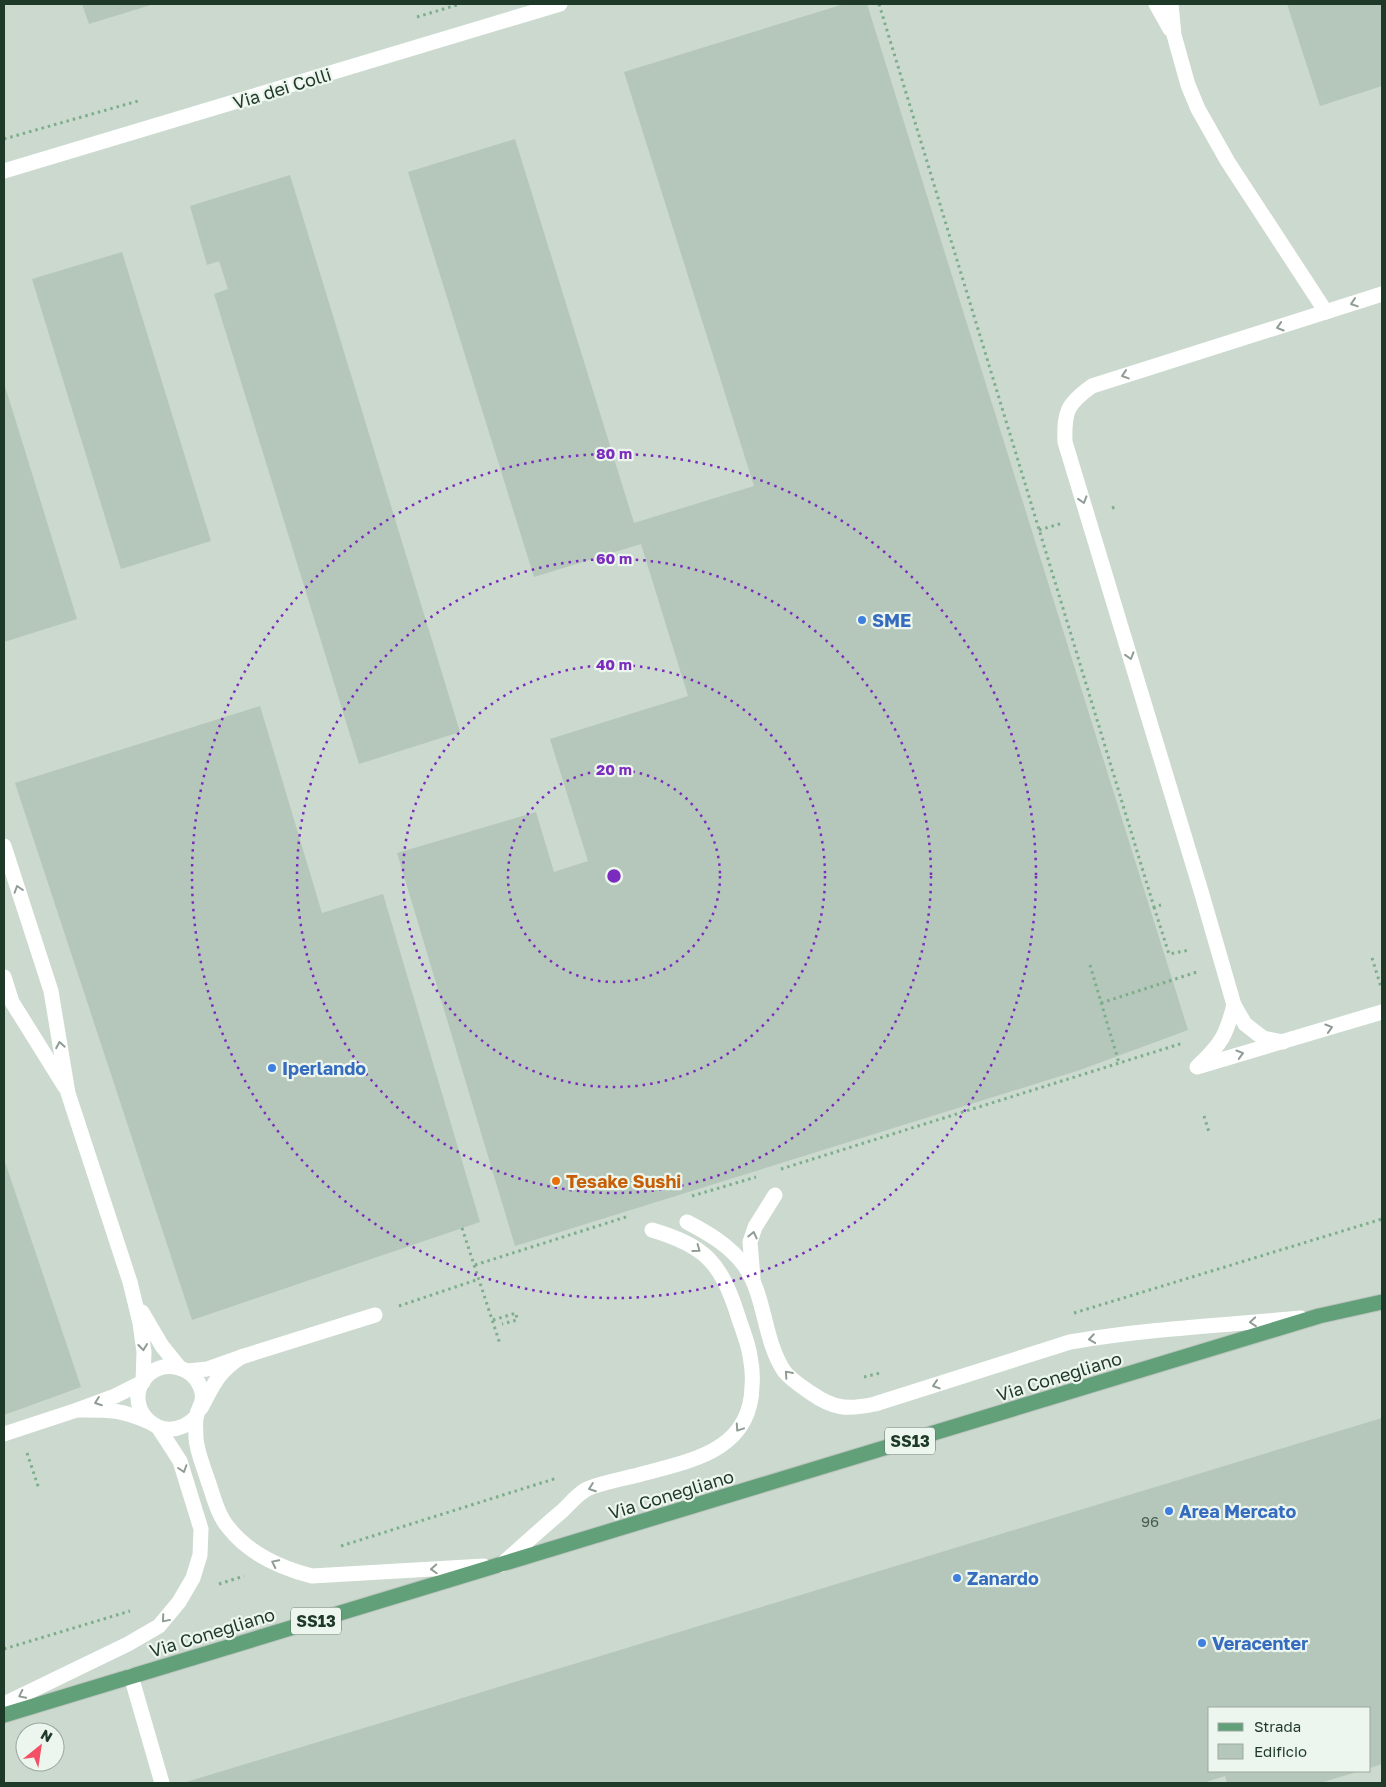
<svg xmlns="http://www.w3.org/2000/svg" width="1386" height="1787" font-family="'Golos Text',sans-serif">
  <style>
    .built { fill: #cbd9ce; fill-rule: evenodd }
    .building { fill: #b5c7ba }
    .lines { fill: none; stroke-linecap: round; stroke-linejoin: round }
    .primary-casing { stroke: #bcc4be; stroke-width: 17 }
    .path { stroke: #7dae8c; stroke-width: 3; stroke-dasharray: 2.5 4; stroke-linecap: butt }
    .service { stroke: #fff; stroke-width: 15 }
    .minor { stroke: #fff; stroke-width: 15 }
    .tertiary { stroke: #fff; stroke-width: 15 }
    .primary { stroke: #61a078; stroke-width: 15 }
    .oneway { stroke: #8f9c94 }
    .ring { fill: none; stroke: #7b2cbf; stroke-width: 2.5; stroke-dasharray: 2.5 5 }
    .shop-dot { fill: #3f7fe0; stroke: #edf6ee; stroke-width: 2 }
    .food-dot { fill: #e8710a; stroke: #edf6ee; stroke-width: 2 }
    .labels { text-anchor: middle; dominant-baseline: central; stroke-width: 4.5; stroke-linejoin: round; paint-order: stroke }
    .number-label { font-size: 15px; fill: #445c4c }
    .shield { fill: #edf6ee; stroke: #5d7263; stroke-width: 1 }
    .shield-label { font-size: 16px; font-weight: bold; fill: #1f3928 }
    .street-label { font-size: 18px; fill: #1f3928; stroke: #edf6ee }
    .shop-label { font-size: 18px; font-weight: bold; fill: #366cbe; stroke: #edf6ee; text-anchor: start }
    .food-label { font-size: 18px; font-weight: bold; fill: #c56008; stroke: #edf6ee; text-anchor: start }
    .centre { fill: #7b2cbf; stroke: #edf6ee; stroke-width: 2.5 }
    .ring-label { font-size: 15px; text-anchor: middle; font-weight: bold; fill: #7b2cbf; stroke: #edf6ee; stroke-width: 4.5; stroke-linejoin: round; paint-order: stroke }
  </style>
  <rect width="100%" height="100%" fill="#dde9df"/>
  <!-- built -->
  <path class="built" d="M4,4h1378v1779h-1378zM1210,1708h160v63h-160zM25,1732h30v30h-30z"/>
  <!-- building -->
  <g class="building">
    <path d="M82,4h72l-65,20z"/>
    <path d="M844,4h23l321,1026 -108,40 -565,176 -118,-393 139,-41 18,60 34,-11 -38,-122 138,-43 -47,-152 -107,33 -126,-405 107,-33 119,384 120,-37 -130,-414z"/>
    <path d="M1287,4h95v82l-62,20z"/>
    <path d="M290,175l170,557 -101,32 -145,-470 14,-5 -9,-28 -12,4 -17,-59z"/>
    <path d="M122,252l89,289 -90,28 -89,-290z"/>
    <path d="M4,383l73,236 -73,23z"/>
    <path d="M260,706l62,207 61,-19 97,328 -288,98 -177,-537z"/>
    <path d="M4,1159l77,228 -77,28z"/>
    <path d="M1382,1418v346l-12,4v-60h-160v63h150l-40,12h-93l-2,-7 -22,7h-1020z"/>
  </g>
  <g class="lines">
    <defs>
      <path id="primary" d="M4,1715l1315,-399 63,-14"/>
    </defs>
    <!-- primary casing -->
    <use href="#primary" class="primary-casing"/>
    <!-- path -->
    <g class="path">
      <path d="M879,4l275,903 7,-2"/>
      <path d="M417,17l43,-13"/>
      <path d="M4,139l134,-38"/>
      <path d="M1112,508l6,-2"/>
      <path d="M1039,530l24,-7"/>
      <path d="M1154,907l15,47 21,-4"/>
      <path d="M1372,958l9,29"/>
      <path d="M1090,965l29,98"/>
      <path d="M1101,1003l96,-31"/>
      <path d="M1204,1116l5,16"/>
      <path d="M781,1169l402,-126"/>
      <path d="M692,1196l64,-19"/>
      <path d="M462,1228l38,116"/>
      <path d="M475,1265l154,-49"/>
      <path d="M399,1306l80,-27"/>
      <path d="M1074,1313l308,-94"/>
      <path d="M493,1320l23,-7 1,7 -15,4"/>
      <path d="M864,1377l16,-4"/>
      <path d="M27,1453l12,36"/>
      <path d="M341,1546l216,-68"/>
      <path d="M219,1584l25,-8"/>
      <path d="M4,1649l126,-38"/>
    </g>
    <!-- service -->
    <g class="service">
      <path d="M1156,4l14,25"/>
      <path d="M1171,4l3,31 14,50 10,24 30,53 98,150"/>
      <path d="M1283,1042l-20,-4 -18,-14 -11,-19 -33,-114 -136,-449c-1,-31 2,-38 27,-56l290,-92"/>
      <path d="M1199,1065c23,-22 27,-30 35,-60"/>
      <path d="M1197,1067l185,-55"/>
      <path d="M687,1222c21,11 42,23 57,43 22,31 19,74 40,106 7,9 17,15 27,22 23,16 36,17 64,11l195,-62c76,-13 154,-17 231,-24"/>
      <path d="M753,1278l-3,-36 5,-15 20,-32"/>
      <path d="M241,1357l134,-42"/>
      <path d="M188,1371l19,-2 34,-12c-24,16 -27,27 -40,51"/>
      <path d="M143,1382l-28,14 -38,14c31,0 43,-1 72,12"/>
      <path d="M4,1434l73,-24"/>
      <path d="M501,1565c20,-18 40,-36 60,-53 8,-7 16,-18 26,-23 9,-5 39,-11 51,-14 51,-14 113,-23 114,-89 1,-10 0,-20 -2,-30 -2,-14 -8,-27 -12,-40 -17,-53 -32,-70 -86,-86"/>
    </g>
    <!-- minor -->
    <g class="minor">
      <path d="M4,846l47,145 17,102 62,189 10,41 4,29 -1,30"/>
      <path d="M4,977l8,25 53,85"/>
      <path d="M142,1312l20,34 17,21"/>
      <path d="M196,1417c-35,35 -79,-14 -47,-43 17,-14 43,-7 51,12 7,16 -3,21 -4,33 -1,6 0,13 0,19 1,14 7,27 11,40 6,16 10,36 21,49 20,26 53,41 84,49l172,-10"/>
      <path d="M131,1676l31,107"/>
      <path d="M4,1704l124,-60 31,-18 20,-24 14,-24 7,-23 1,-26 -21,-68 -22,-34"/>
    </g>
    <!-- tertiary -->
    <path class="tertiary" d="M4,171l556,-167"/>
    <!-- primary -->
    <use href="#primary" class="primary"/>
  </g>
  <!-- one-way arrows -->
  <defs><path id="oneway-chevron" d="M-2-3.5L2.5 0L-2 3.5" fill="none" stroke-width="1.6" stroke-linecap="round" stroke-linejoin="round" transform="scale(1.25)"/></defs>
  <g class="oneway">
    <use href="#oneway-chevron" transform="translate(1354 303) rotate(162)"/>
    <use href="#oneway-chevron" transform="translate(1280 327) rotate(163)"/>
    <use href="#oneway-chevron" transform="translate(1125 375) rotate(162)"/>
    <use href="#oneway-chevron" transform="translate(1083 500) rotate(73)"/>
    <use href="#oneway-chevron" transform="translate(1130 656) rotate(73)"/>
    <use href="#oneway-chevron" transform="translate(18 889) rotate(-108)"/>
    <use href="#oneway-chevron" transform="translate(1329 1028) rotate(-17)"/>
    <use href="#oneway-chevron" transform="translate(60 1045) rotate(-100)"/>
    <use href="#oneway-chevron" transform="translate(1240 1054) rotate(-16)"/>
    <use href="#oneway-chevron" transform="translate(753 1235) rotate(-77)"/>
    <use href="#oneway-chevron" transform="translate(697 1249) rotate(36)"/>
    <use href="#oneway-chevron" transform="translate(1253 1322) rotate(175)"/>
    <use href="#oneway-chevron" transform="translate(1092 1339) rotate(171)"/>
    <use href="#oneway-chevron" transform="translate(143 1347) rotate(84)"/>
    <use href="#oneway-chevron" transform="translate(788 1374) rotate(-131)"/>
    <use href="#oneway-chevron" transform="translate(936 1385) rotate(162)"/>
    <use href="#oneway-chevron" transform="translate(98 1402) rotate(160)"/>
    <use href="#oneway-chevron" transform="translate(739 1428) rotate(124)"/>
    <use href="#oneway-chevron" transform="translate(183 1469) rotate(72)"/>
    <use href="#oneway-chevron" transform="translate(592 1488) rotate(160)"/>
    <use href="#oneway-chevron" transform="translate(275 1563) rotate(-154)"/>
    <use href="#oneway-chevron" transform="translate(434 1569) rotate(177)"/>
    <use href="#oneway-chevron" transform="translate(165 1619) rotate(130)"/>
    <use href="#oneway-chevron" transform="translate(22 1695) rotate(154)"/>
  </g>
  <!-- distance rings -->
  <g class="ring">
    <circle cx="614" cy="876" r="106"/>
    <circle cx="614" cy="876" r="211"/>
    <circle cx="614" cy="876" r="317"/>
    <circle cx="614" cy="876" r="422"/>
  </g>
  <!-- markers -->
  <g class="shop-dot">
    <circle cx="862" cy="620" r="5"/>
    <circle cx="272" cy="1068" r="5"/>
    <circle cx="1169" cy="1511" r="5"/>
    <circle cx="957" cy="1578" r="5"/>
    <circle cx="1202" cy="1643" r="5"/>
  </g>
  <circle class="food-dot" cx="556" cy="1181" r="5"/>
  <g class="labels">
    <!-- number labels -->
    <g class="number-label">
      <text x="1150" y="1521">96</text>
    </g>
    <!-- shield labels -->
    <g class="shield">
      <rect x="885" y="1427.5" width="50" height="27" rx="4"/>
      <rect x="291" y="1607.5" width="50" height="27" rx="4"/>
    </g>
    <g class="shield-label">
      <text x="910" y="1441">SS13</text>
      <text x="316" y="1621">SS13</text>
    </g>
    <!-- street labels -->
    <g class="street-label">
      <text transform="translate(282 88) rotate(-17)">Via dei Colli</text>
      <text transform="translate(1059 1376) rotate(-17)">Via Conegliano</text>
      <text transform="translate(671 1494) rotate(-17)">Via Conegliano</text>
      <text transform="translate(212 1632) rotate(-17)">Via Conegliano</text>
    </g>
    <!-- shop labels -->
    <g class="shop-label">
      <text x="872" y="620">SME</text>
      <text x="282" y="1068">Iperlando</text>
      <text x="1179" y="1511">Area Mercato</text>
      <text x="967" y="1578">Zanardo</text>
      <text x="1212" y="1643">Veracenter</text>
    </g>
    <!-- food labels -->
    <g class="food-label">
      <text x="566" y="1181">Tesake Sushi</text>
    </g>
  </g>
  <circle cx="614" cy="876" r="8" class="centre"/>
  <g class="ring-label">
    <text x="614" y="459">80 m</text>
    <text x="614" y="564">60 m</text>
    <text x="614" y="670">40 m</text>
    <text x="614" y="775">20 m</text>
  </g>
  <!-- border -->
  <rect width="1386" height="1787" fill="none" stroke="#1f3928" stroke-width="10"/>
  <!-- legend -->
  <rect x="1208" y="1707" width="162" height="65" fill="#edf6ee" stroke="#9baa9f"/>
  <rect x="1218" y="1723" width="25" height="8" fill="#61a078" stroke="#9baa9f"/>
  <text x="1254" y="1732" font-size="15" fill="#1f3928">Strada</text>
  <rect x="1218" y="1744" width="25" height="15" fill="#b5c7ba" stroke="#9baa9f"/>
  <text x="1254" y="1757" font-size="15" fill="#1f3928">Edificio</text>
  <!-- north arrow -->
  <g transform="translate(40 1747) rotate(30)"><circle r="24" fill="#edf6ee" stroke="#9baa9f"/>
  <path d="M0-4L9 19L0 12L-9 19Z" fill="#f45065"/>
  <text y="-8" font-size="14" font-weight="bold" text-anchor="middle" fill="#1f3928">N</text>
  </g>
</svg>
